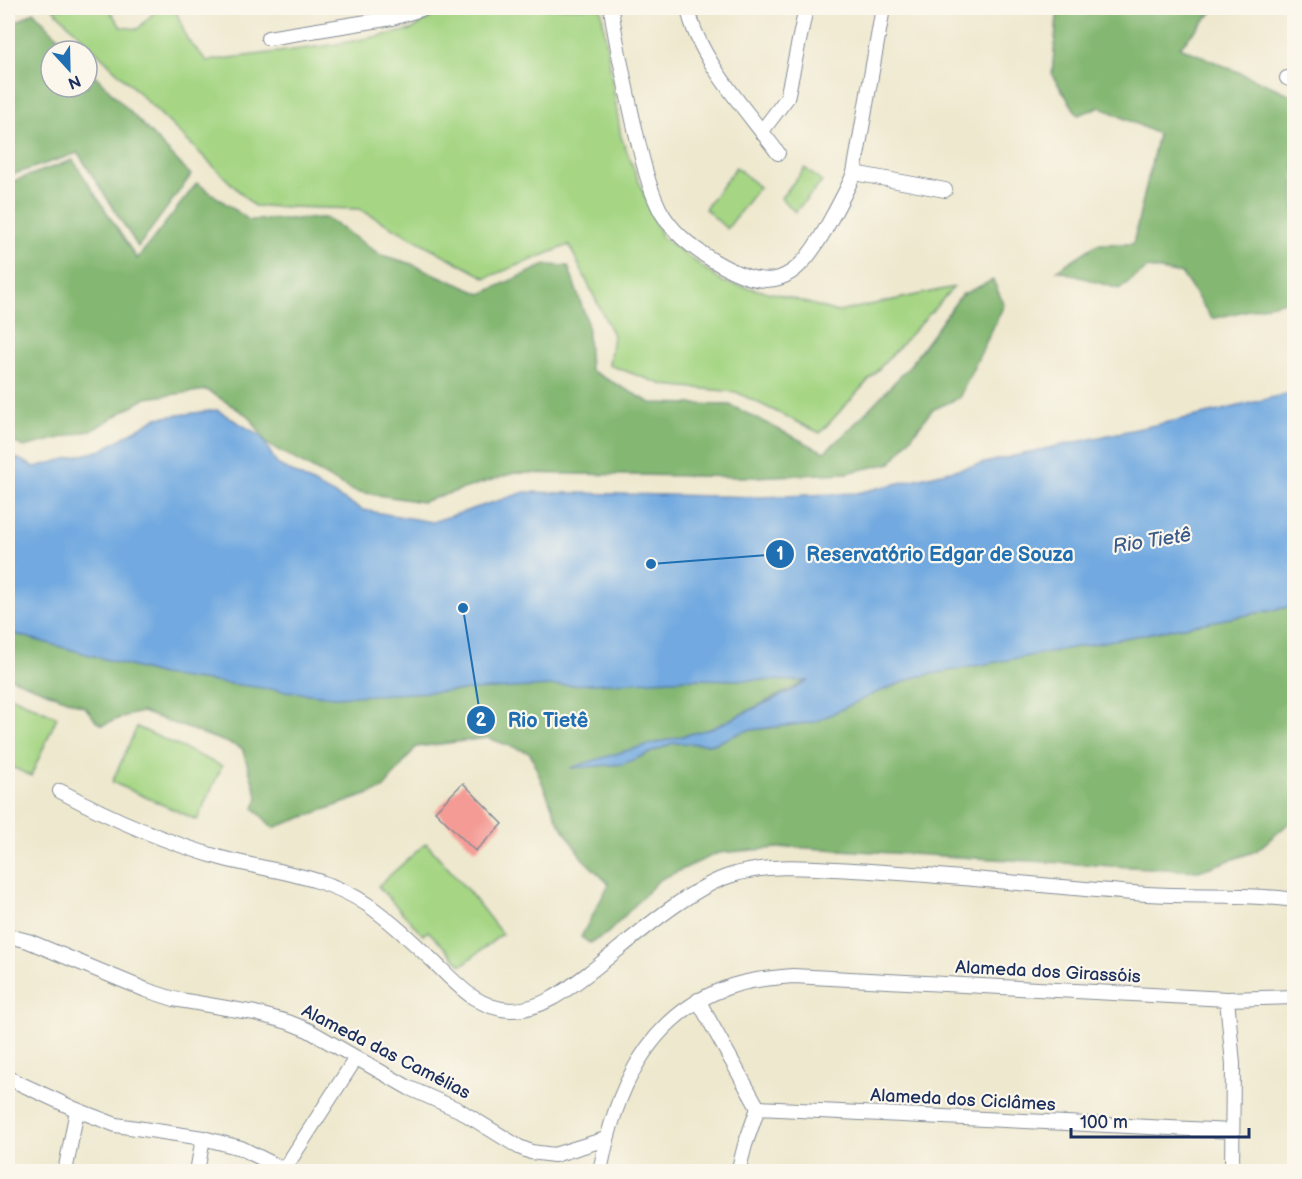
<svg xmlns="http://www.w3.org/2000/svg" width="1302" height="1179" font-family="'Balsamiq Sans',sans-serif">
  <style>
    .green { fill: #a6d684; stroke: #608271; stroke-width: 1.5 }
    .forest { fill: #84b772; stroke: #507368; stroke-width: 1.5 }
    .water { fill: #71a9e0; stroke: #466c9f; stroke-width: 1.5 }
    .building { fill: #f49b95 }
    .lines { fill: none; stroke-linecap: round; stroke-linejoin: round }
    .minor-casing { stroke: #848c96; stroke-width: 16 }
    .minor { stroke: #fff; stroke-width: 14 }
    .labels { text-anchor: middle; dominant-baseline: central; stroke-width: 4.5; stroke-linejoin: round; paint-order: stroke }
    .street-label { font-size: 18px; fill: #1b2f5e; stroke: #fbf7ec }
    .water-label { font-size: 20px; font-style: italic; fill: #395a8c; stroke: #fbf7ec }
    .leader { fill: none; stroke: #1f6fb2; stroke-width: 2 }
    .callout-dot { fill: #1f6fb2; stroke: #fbf7ec; stroke-width: 2 }
    .mark-label { font-size: 18px; text-anchor: middle; font-weight: bold; fill: #fff }
    .callout-label { font-size: 20px; text-anchor: middle; font-weight: bold; fill: #1f6fb2; stroke: #fbf7ec; stroke-width: 4.5; stroke-linejoin: round; paint-order: stroke }
  </style>
  <rect width="100%" height="100%" fill="#fbf7ec"/>
  <filter id="ink" filterUnits="userSpaceOnUse"><feTurbulence type="fractalNoise" baseFrequency=".0167" numOctaves="2"/><feDisplacementMap in="SourceGraphic" scale="12" xChannelSelector="R" yChannelSelector="G"/><feConvolveMatrix kernelMatrix="1 2 1 2 8 2 1 2 1" color-interpolation-filters="sRGB"/></filter>
  <filter id="wash" filterUnits="userSpaceOnUse"><feTurbulence type="fractalNoise" baseFrequency=".008" numOctaves="4" result="noise"/><feDisplacementMap in="SourceGraphic" scale="24" xChannelSelector="R" yChannelSelector="G"/><feGaussianBlur stdDeviation="1.35" result="paint"/><feColorMatrix in="noise" values="0 0 0 0 0 0 0 0 0 0 0 0 0 0 0 0 0 1.4 0 .05"/><feComposite in="paint" operator="in"/></filter>
  <g filter="url(#wash)">
    <rect width="100%" height="100%" fill="#eee8ce"/>
    <!-- green -->
    <g class="green">
      <path d="M52,8h56l13,19 17,2 20,-21h17l12,31 20,22 125,-16 79,-15 35,-22h155l20,129 40,99 62,46 58,13 56,17 117,-25 -134,146 -84,-41 -72,-7 -55,-20 4,-30 -44,-90 -83,33 -127,-69 -105,-3z"/>
      <path d="M736,167l23,20 -32,42 -22,-20z"/>
      <path d="M805,168l17,14 -27,30 -14,-14z"/>
      <path d="M8,695l49,22 -26,59 -23,-11z"/>
      <path d="M137,727l85,39 -25,54 -85,-38z"/>
      <path d="M426,843l44,50 32,41 -40,31 -34,-34 -5,4 -45,-49z"/>
    </g>
    <!-- forest -->
    <g class="forest">
      <path d="M1065,8h151l-36,39 114,49v203l-82,20 -30,-45 -34,-6 -29,21 -62,-19 40,-26h36l25,-110 -58,-27 -22,8 -26,-40 5,-59z"/>
      <path d="M34,12l37,39h-20v36h36v-20l104,108 -53,72 -60,-94 -70,23v-149z"/>
      <path d="M73,160l64,99 60,-76 52,37 77,-2 55,37 28,8 72,31 64,-29 23,1 19,55 3,49 61,33 79,2 94,47 23,-20 61,-64 53,-73 32,-15 11,25 -45,93 -27,12 -41,53 -45,10 -95,4 -237,-4 -92,29 -69,-11 -86,-47 -17,-27 -43,-27 -61,8 -54,32 -68,17 -16,-8v-256z"/>
      <path d="M1294,606v213l-38,32 -57,20 -409,-24 -72,6 -59,27 -51,53 -18,10 -9,-6 28,-53 -27,-26 -25,-39 -27,-66 -42,-15 -72,9 -33,42 -110,39 -19,-20 4,-10 -16,-50 -100,-36 -17,4 -22,9 -6,-3 -12,-15 -77,-30v-45l154,43 647,5 -96,48 -91,24 -48,15 49,-3 50,-21 41,1 30,-13 71,-9 58,-28 43,-17z"/>
    </g>
    <!-- water -->
    <path class="water" d="M1294,392v214l-378,71 -43,17 -58,28 -71,9 -30,13 -41,-1 -50,21 -53,4 52,-16 91,-24 80,-38 15,-9 -117,-2 -358,18 -171,-22 -154,-43v-178l27,13 67,-17 54,-32 61,-8 44,26 16,28 86,46 69,12 93,-30 236,5 96,-4 187,-44 171,-37z"/>
    <g id="blocks">
      <!-- building -->
      <path class="building" d="M463,783l40,41 -28,27 -40,-40z"/>
    </g>
  </g>
  <g filter="url(#ink)">
    <use href="#blocks" fill-opacity="0" stroke="#848c96" stroke-width="1.5"/>
    <g class="lines">
      <defs>
        <g id="minor">
          <path d="M611,8c5,37 14,75 22,112 7,29 13,61 26,88 12,24 33,40 55,53 56,33 80,23 111,-31 10,-19 21,-37 29,-57l29,-165"/>
          <path d="M688,8c9,50 60,104 90,145"/>
          <path d="M268,38l124,-20 32,-10"/>
          <path d="M1287,78l7,3"/>
          <path d="M762,131l25,-33 19,-90"/>
          <path d="M854,173l91,17"/>
          <path d="M60,791c52,28 105,51 161,67 49,13 104,17 147,47 23,16 45,37 66,57 23,22 43,47 77,48 32,0 58,-22 83,-41 37,-29 94,-81 138,-94 39,-12 80,-7 120,-5 98,5 197,17 295,24 49,3 99,-1 147,6"/>
          <path d="M8,936l20,5 118,49 28,9 81,14 33,9 20,8 101,58 50,22 60,37 12,5 23,3 52,-16"/>
          <path d="M1227,999l67,-2"/>
          <path d="M698,1000l60,108"/>
          <path d="M8,1078l69,32 39,15 87,13 38,10 48,24"/>
          <path d="M285,1168l71,-110"/>
          <path d="M65,1172l12,-62"/>
          <path d="M197,1172l6,-34"/>
          <path d="M600,1172c14,-78 46,-155 126,-184 21,-8 44,-10 67,-12l434,23 6,65 -1,108"/>
          <path d="M738,1172l7,-27 13,-37 474,23"/>
        </g>
      </defs>
      <!-- minor casing -->
      <use href="#minor" class="minor-casing"/>
      <!-- minor -->
      <use href="#minor" class="minor"/>
    </g>
  </g>
  <g class="labels">
    <!-- street labels -->
    <g class="street-label">
      <text transform="translate(1048 972) rotate(3)">Alameda dos Girassóis</text>
      <text transform="translate(386 1052) rotate(27)">Alameda das Camélias</text>
      <text transform="translate(963 1100) rotate(3)">Alameda dos Ciclâmes</text>
    </g>
    <!-- water labels -->
    <g class="water-label">
      <text transform="translate(1152 541) rotate(-9)">Rio Tietê</text>
    </g>
  </g>
  <!-- callouts -->
  <path class="leader" d="M651 564L780 554M463 608L481 720"/>
  <g class="callout-dot">
    <circle cx="651" cy="564" r="6"/>
    <circle cx="463" cy="608" r="6"/>
    <circle cx="780" cy="554" r="15"/>
    <circle cx="481" cy="720" r="15"/>
  </g>
  <g class="mark-label">
    <text x="780" y="560">1</text>
    <text x="481" y="726">2</text>
  </g>
  <g class="callout-label">
    <text x="940" y="561">Reservatório Edgar de Souza</text>
    <text x="548" y="727">Rio Tietê</text>
  </g>
  <!-- margin -->
  <rect width="1302" height="1179" fill="none" stroke="#fbf7ec" stroke-width="30"/>
  <!-- north arrow -->
  <g transform="translate(69 69) rotate(158)"><circle r="28" fill="#fbf7ec" stroke="#a1a7b3" stroke-width="1.5"/>
  <path d="M0-4.5L10 22L0 15L-10 22Z" fill="#1f6fb2"/>
  <text y="-9" font-size="16" font-weight="bold" text-anchor="middle" fill="#1b2f5e">N</text>
  </g>
  <!-- scale -->
  <path d="M1071 1128v9h178v-9" fill="none" stroke="#1b2f5e" stroke-width="3"/>
  <text x="1080" y="1128" font-size="18" fill="#1b2f5e" stroke="#fbf7ec" stroke-width="4.5" paint-order="stroke">100 m</text>
</svg>
